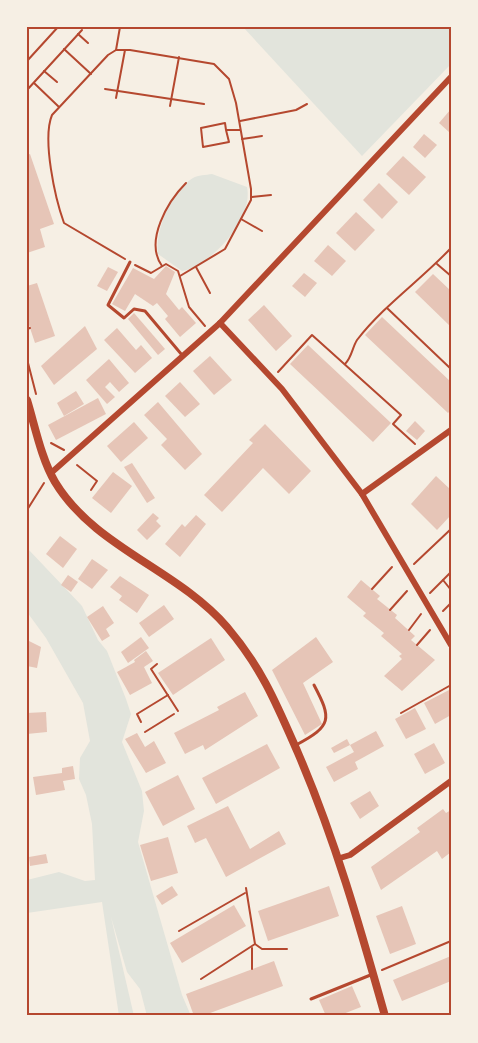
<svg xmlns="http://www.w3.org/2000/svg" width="478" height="1043" font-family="Helvetica,sans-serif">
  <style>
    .green { fill: #e2e4dc }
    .building { fill: #e6c5b7 }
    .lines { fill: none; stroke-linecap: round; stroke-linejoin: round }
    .path { stroke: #b5482f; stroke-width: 2 }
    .service { stroke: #b5482f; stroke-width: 3 }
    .minor { stroke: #b5482f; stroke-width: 6 }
    .secondary { stroke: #b5482f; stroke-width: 8 }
    .neatline { fill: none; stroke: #b5482f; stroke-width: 2 }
  </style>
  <rect width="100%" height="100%" fill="#f6efe4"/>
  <!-- green -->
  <g class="green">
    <path d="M243,27h208v37l-89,92z"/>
    <path d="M212,174l35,13c7,31 -36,79 -65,84l-24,-17c-3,-24 13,-63 35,-76 5,-3 13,-3 19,-4z"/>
    <path d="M27,548l55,58 16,34 9,11 19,48 5,15 -9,28 20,49 2,20 -6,31 44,153 9,21h-44l-7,-27 -13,-17 -16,-55 23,99h-15l-17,-114 -75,11v-33l32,-8 26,9 10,-1 -3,-56 -6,-29 -7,-16 1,-21 10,-17 -7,-38 -37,-65 -19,-26z"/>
  </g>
  <!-- building -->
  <g class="building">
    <path d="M451,109v22l-2,1 -10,-9z"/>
    <path d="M424,134l13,11 -12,13 -12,-11z"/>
    <path d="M30,154l24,70 -14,5 5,18 -18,6v-98z"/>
    <path d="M403,156l23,21 -17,18 -23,-21z"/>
    <path d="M379,183l19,19 -16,17 -19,-19z"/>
    <path d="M356,212l19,18 -20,21 -19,-18z"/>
    <path d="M328,245l18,16 -14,15 -18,-15z"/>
    <path d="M166,266l9,6 -9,22 13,16 3,-3 14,16 -16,14 -15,-18 3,-3 -11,-13 -4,3 -18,-12 -10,17 -13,-7 21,-36 21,11z"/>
    <path d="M108,267l10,5 -11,19 -10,-5z"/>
    <path d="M304,273l13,10 -12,14 -13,-11z"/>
    <path d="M433,274l18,17v36l-36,-35z"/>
    <path d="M37,283l18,53 -20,7 -8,-24v-33z"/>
    <path d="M264,305l28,31 -16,15 -28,-31z"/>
    <path d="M134,313l31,36 -7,6 -30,-36z"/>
    <path d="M382,317l69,65v28l-3,3 -83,-78z"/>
    <path d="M85,326l12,23 -43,36 -13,-19z"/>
    <path d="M117,328l19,22 5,-5 11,13 -17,15 -31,-33z"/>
    <path d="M308,345l83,78 -18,19 -83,-78z"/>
    <path d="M210,356l22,24 -18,15 -21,-24z"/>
    <path d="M109,359l20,24 -10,9 -9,-10 -5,5 10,10 -8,7 -21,-24z"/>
    <path d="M180,382l20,22 -15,13 -20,-21z"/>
    <path d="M76,391l8,13 -20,12 -7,-13z"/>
    <path d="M98,398l8,16 -50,26 -8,-15z"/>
    <path d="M158,402l44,52 -17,16 -24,-25 6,-6 -23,-24z"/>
    <path d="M415,421l10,10 -8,9 -11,-9z"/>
    <path d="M134,422l14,16 -27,24 -14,-16z"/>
    <path d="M265,424l46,47 -22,23 -26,-26 -41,44 -18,-17 49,-52 -4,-3z"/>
    <path d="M132,463l23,35 -8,5 -23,-36z"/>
    <path d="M113,472l19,14 -21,27 -19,-15z"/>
    <path d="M436,476l15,14v25l-14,15 -26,-26z"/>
    <path d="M153,513l6,5 -3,3 5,5 -14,14 -10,-10z"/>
    <path d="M196,515l10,9 -26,33 -15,-13 17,-20 3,3z"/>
    <path d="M60,536l17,13 -14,19 -17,-14z"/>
    <path d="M92,559l16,11 -16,19 -14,-10z"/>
    <path d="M68,575l10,7 -7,10 -10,-7z"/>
    <path d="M120,576l29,19 -12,18 -18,-13 3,-4 -12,-9z"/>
    <path d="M361,580l19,16 -3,3 20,16 -2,3 20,18 -4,4 24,20 -33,31 -18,-15 18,-17 -3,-3 3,-2 -21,-18 3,-3 -21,-17 3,-3 -19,-16z"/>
    <path d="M164,605l10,14 -25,18 -10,-14z"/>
    <path d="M103,606l11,17 -8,6 4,7 -8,5 -15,-24z"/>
    <path d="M141,637l8,11 -21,15 -7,-11z"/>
    <path d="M316,637l17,25 -30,21 19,41 -17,11 -33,-65z"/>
    <path d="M211,638l14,22 -52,35 -15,-22z"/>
    <path d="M27,640l14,7 -4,21 -10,-2z"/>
    <path d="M146,651l7,10 -9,6 8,16 -22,12 -13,-23 18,-10 -1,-2z"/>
    <path d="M451,689v26l-16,9 -11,-21z"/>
    <path d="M245,692l13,24 -53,34 -2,-5 -18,9 -11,-21 45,-23 -2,-3z"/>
    <path d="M415,708l11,21 -20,10 -11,-20z"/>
    <path d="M46,712l1,20 -20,2v-21z"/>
    <path d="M376,731l8,15 -29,16 3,7 -24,13 -8,-15 28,-15 -4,-7z"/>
    <path d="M137,733l8,14 9,-6 12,22 -20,10 -21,-34z"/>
    <path d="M347,739l3,6 -16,8 -3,-5z"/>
    <path d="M434,743l11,20 -20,11 -11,-20z"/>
    <path d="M267,744l13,24 -64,36 -14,-26z"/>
    <path d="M73,766l2,13 -12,2 2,9 -29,5 -3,-18 29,-4v-5z"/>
    <path d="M178,775l17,34 -32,17 -18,-34z"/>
    <path d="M370,791l9,15 -19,13 -10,-16z"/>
    <path d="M228,806l22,43 29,-18 7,13 -60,33 -20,-39 -11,5 -8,-17z"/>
    <path d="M443,809l3,4 5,-3v42l-9,7 -5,-8 -56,39 -10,-23 49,-35 -3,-4z"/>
    <path d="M168,837l10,36 -27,8 -11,-36z"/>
    <path d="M46,854l2,9 -18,3 -1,-9z"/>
    <path d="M172,886l6,9 -16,10 -6,-9z"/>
    <path d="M329,886l10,30 -71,25 -10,-30z"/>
    <path d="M234,905l12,21 -64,37 -12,-20z"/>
    <path d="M402,906l14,38 -26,10 -14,-38z"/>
    <path d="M451,956v25l-49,20 -9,-21z"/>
    <path d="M274,961l9,25 -81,30h-8l-8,-22z"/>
    <path d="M352,986l9,21 -23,9h-12l-7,-16z"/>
  </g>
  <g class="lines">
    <!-- path -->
    <g class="path">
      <path d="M78,34l10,9"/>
      <path d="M64,49l27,25"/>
      <path d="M116,50l4,-23"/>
      <path d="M27,61l31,-34"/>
      <path d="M44,71l13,11"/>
      <path d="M34,83l25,24"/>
      <path d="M105,89l99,15"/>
      <path d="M27,90l55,-60"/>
      <path d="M116,98l9,-48"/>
      <path d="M170,106l9,-49"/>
      <path d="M240,121l56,-11 11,-6"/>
      <path d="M226,130l3,12 -26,5 -2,-19 24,-5 1,7h14"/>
      <path d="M242,139l20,-3"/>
      <path d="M252,197l19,-2"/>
      <path d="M241,219l21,12"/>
      <path d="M125,259l-61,-36c-9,-25 -22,-84 -12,-108l56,-60 8,-5h14l84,14 15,15 7,24 15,86v11l-26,49 -45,27"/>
      <path d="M437,264l14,12"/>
      <path d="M135,265l16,8 15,-9 12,7 11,36 16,19"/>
      <path d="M162,266c-18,-25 6,-65 24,-83"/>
      <path d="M196,267l14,26"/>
      <path d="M387,308l64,61"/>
      <path d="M27,329l3,-1"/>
      <path d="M27,359l9,35"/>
      <path d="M345,364c7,-7 7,-16 12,-24 27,-35 64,-60 94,-92"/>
      <path d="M278,372l34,-37 89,80 -8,9 22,20"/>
      <path d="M51,443l13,7"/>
      <path d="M77,465l20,16 -6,9"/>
      <path d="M27,510l17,-27"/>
      <path d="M414,564l37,-35"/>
      <path d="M443,580l8,10"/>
      <path d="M372,589l20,-22"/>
      <path d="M430,593l21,-21"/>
      <path d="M390,610l17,-19"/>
      <path d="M443,611l8,-8"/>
      <path d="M409,630l12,-16"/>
      <path d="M417,645l13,-15"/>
      <path d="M157,664l-6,5 27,42"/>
      <path d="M401,713l50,-28"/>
      <path d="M141,722l-4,-8 31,-19"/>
      <path d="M145,732l29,-18"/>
      <path d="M179,931l66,-38"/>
      <path d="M255,944l7,5h25"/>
      <path d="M252,948v21"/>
      <path d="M382,970l69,-29"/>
      <path d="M201,979l54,-35 -9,-56"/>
    </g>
    <!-- service -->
    <g class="service">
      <path d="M130,262l-22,43 16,13 10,-9 11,2 37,44"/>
      <path d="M296,745c36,-19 36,-26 18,-60"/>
      <path d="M311,999l62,-25"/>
    </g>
    <!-- minor -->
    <g class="minor">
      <path d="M220,323l62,66 80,105 89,151"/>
      <path d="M51,473l169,-150 231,-246"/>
      <path d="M362,494l89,-64"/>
      <path d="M340,858l10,-3 101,-74"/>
    </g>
    <!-- secondary -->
    <path class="secondary" d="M27,400c8,26 14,58 28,82 40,66 122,87 172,145 35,41 50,78 71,126 37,86 62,174 87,263"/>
  </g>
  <!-- border -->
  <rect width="478" height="1043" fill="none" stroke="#f6efe4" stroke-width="57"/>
  <rect x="28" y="28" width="422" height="986" class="neatline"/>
</svg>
